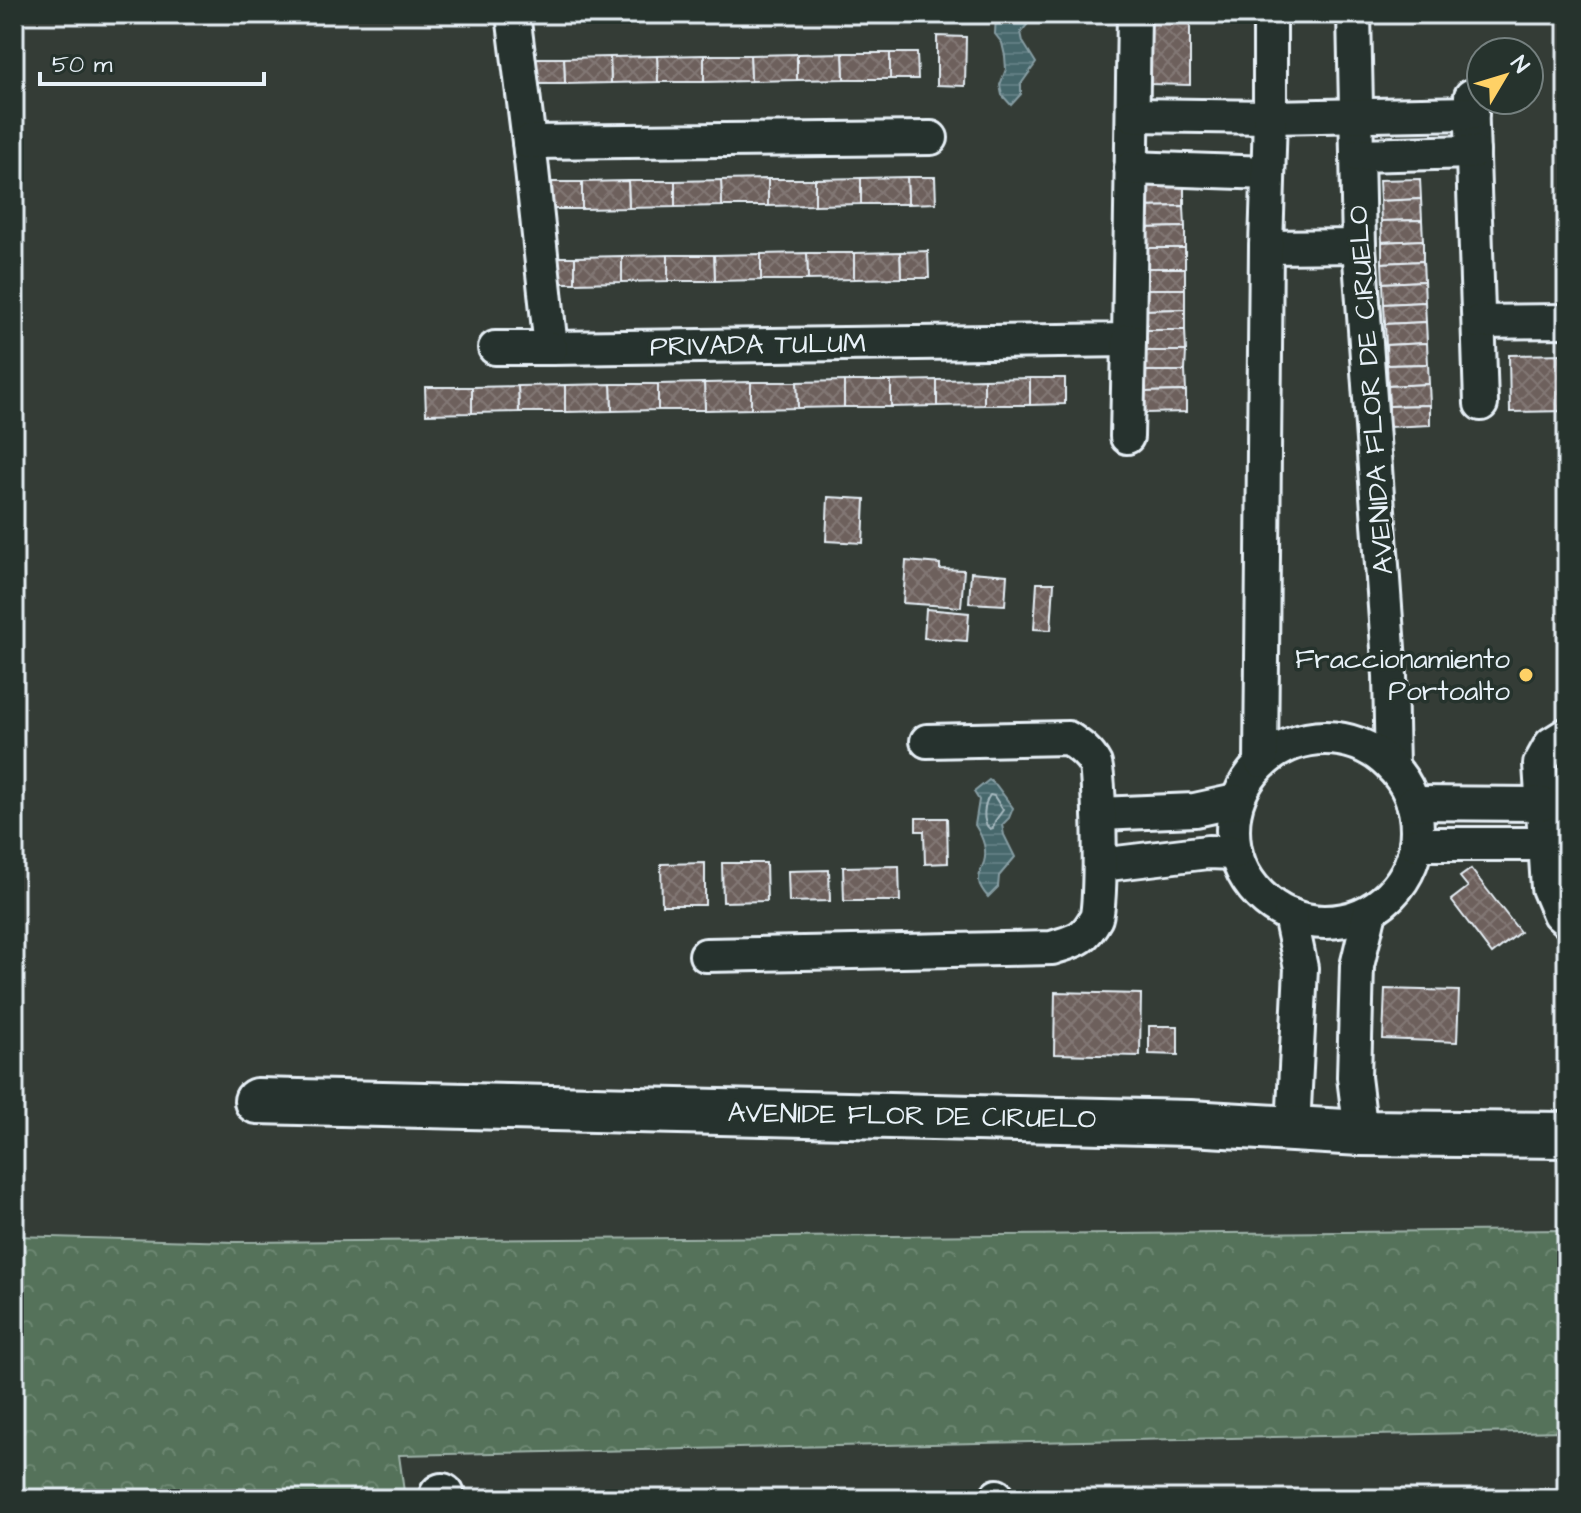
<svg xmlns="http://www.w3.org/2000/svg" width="1581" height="1513" font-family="'Architects Daughter',sans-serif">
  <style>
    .forest { fill: url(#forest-crowns); stroke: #9eb2a9; stroke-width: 2 }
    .water { fill: url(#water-rules); stroke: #879ea4; stroke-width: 2 }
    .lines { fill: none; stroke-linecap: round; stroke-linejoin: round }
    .shore { stroke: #a7bac0; stroke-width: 2 }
    .building { fill: url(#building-cross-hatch); stroke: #e8f1f8; stroke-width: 2 }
    .street-casing { stroke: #e8f1f8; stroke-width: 38 }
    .secondary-casing { stroke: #e8f1f8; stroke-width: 50 }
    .street { stroke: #26332d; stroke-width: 32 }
    .secondary { stroke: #26332d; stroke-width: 44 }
    .poi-dot { fill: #ffd166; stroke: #26332d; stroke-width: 3 }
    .labels { text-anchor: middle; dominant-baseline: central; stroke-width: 7; stroke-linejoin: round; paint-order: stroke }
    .street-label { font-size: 28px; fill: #e8f1f8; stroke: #26332d }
    .poi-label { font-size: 28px; fill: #e8f1f8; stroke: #26332d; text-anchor: end }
  </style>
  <defs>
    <pattern id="forest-crowns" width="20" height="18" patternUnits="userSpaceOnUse" patternTransform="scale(2)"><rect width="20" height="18" fill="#54725a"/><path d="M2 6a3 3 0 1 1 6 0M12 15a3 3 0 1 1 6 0" fill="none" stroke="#6d8772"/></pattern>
    <pattern id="water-rules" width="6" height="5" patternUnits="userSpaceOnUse" patternTransform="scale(2)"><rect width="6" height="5" fill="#46676c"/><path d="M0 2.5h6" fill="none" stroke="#617d82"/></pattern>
    <pattern id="building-cross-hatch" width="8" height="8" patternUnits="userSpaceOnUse" patternTransform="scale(2)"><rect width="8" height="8" fill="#6d605c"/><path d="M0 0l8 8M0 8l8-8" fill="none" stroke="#827774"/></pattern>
  </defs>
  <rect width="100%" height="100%" fill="#343c36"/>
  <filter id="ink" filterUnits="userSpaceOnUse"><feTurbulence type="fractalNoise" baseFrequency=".0125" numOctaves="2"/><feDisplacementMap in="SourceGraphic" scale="16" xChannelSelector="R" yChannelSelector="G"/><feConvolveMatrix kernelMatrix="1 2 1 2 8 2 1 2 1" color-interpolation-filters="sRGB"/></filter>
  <g filter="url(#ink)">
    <!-- forest -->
    <path class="forest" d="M1567,1230v201l-1168,24 6,44h-391v-263l221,6z"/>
    <!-- water -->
    <g class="water">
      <path d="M996,14l35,1 -4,10 -6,7 2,10 13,21 -15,21v10l-10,11 -9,-10 -2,-10 6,-16 -1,-13 -3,-13 -7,-9z"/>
      <path d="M989,780l7,5 17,23 -4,10 -7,7 2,10 11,22 -16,19 -1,11 -10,10c-13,-15 -10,-19 -4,-35 4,-13 -2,-26 -9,-37l4,-25 -5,-8z"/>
    </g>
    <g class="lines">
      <!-- shore -->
      <path class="shore" d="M990,795l4,1 9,14 -8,11 -2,7 -3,1c-9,-7 -6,-26 0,-34z"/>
    </g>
    <!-- building -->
    <g class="building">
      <path d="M1151,14h39v71l-40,-1z"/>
      <path d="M937,36l29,1 -1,49 -28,-1z"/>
      <path d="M843,53h47v26h-46z"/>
      <path d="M843,53l1,26 -47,1v-26z"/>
      <path d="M890,53h27l1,26h-28z"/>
      <path d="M797,54v26l-46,1 -1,-26z"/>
      <path d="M704,55h46l1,26 -47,1z"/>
      <path d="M704,55v27h-46l-1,-26z"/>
      <path d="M657,56l1,26 -47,1 -1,-26z"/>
      <path d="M610,57l1,26 -46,1 -1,-26z"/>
      <path d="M534,58h30l1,26h-30z"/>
      <path d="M907,177h28l1,26 -28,1z"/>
      <path d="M907,177l1,27h-47v-26z"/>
      <path d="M861,178v26l-46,1v-26z"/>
      <path d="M768,179h47v26l-47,1z"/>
      <path d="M768,179v27h-46l-1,-26z"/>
      <path d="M1420,179l1,20 -41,2 -1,-21z"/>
      <path d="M721,180l1,26 -47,1v-26z"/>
      <path d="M628,181h47v26l-46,1z"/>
      <path d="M628,181l1,27 -47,1v-27z"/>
      <path d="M552,182h30v27h-29z"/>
      <path d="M1144,186h40v20l-40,1z"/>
      <path d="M1421,199l1,21 -41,1 -1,-20z"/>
      <path d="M1184,206l1,21 -41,1v-21z"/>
      <path d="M1422,220l1,20 -41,2 -1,-21z"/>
      <path d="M1185,227v21h-41v-20z"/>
      <path d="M1423,240v21l-41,2v-21z"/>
      <rect x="1144" y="248" width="41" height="20"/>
      <path d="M928,251l1,27h-28l-1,-26z"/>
      <path d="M900,252l1,26 -47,1v-26z"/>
      <path d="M807,253h47v26l-46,1z"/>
      <path d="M807,253l1,27h-47v-26z"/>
      <path d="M761,254v26l-46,1 -1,-26z"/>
      <path d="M668,255h46l1,26h-47z"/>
      <path d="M668,255v26l-46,1v-26z"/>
      <path d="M622,256v26l-47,1v-26z"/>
      <path d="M545,257h30v26h-29z"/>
      <path d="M1423,261l1,20 -41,2 -1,-20z"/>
      <path d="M1144,268h41v21h-40z"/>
      <path d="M1424,281l1,21 -41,2 -1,-21z"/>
      <path d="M1145,289h40v20l-41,1z"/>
      <path d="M1425,302l1,20 -41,2 -1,-20z"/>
      <path d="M1185,309v21h-40l-1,-20z"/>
      <path d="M1426,322l1,21 -41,2 -1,-21z"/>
      <path d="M1145,330h40l1,21h-41z"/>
      <path d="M1427,343l1,21 -41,1 -1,-20z"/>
      <path d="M1145,351h41l-1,20h-40z"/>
      <path d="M1567,354v57l-57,1 -1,-57z"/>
      <path d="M1428,364l1,20 -41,2 -1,-21z"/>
      <path d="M1145,371h40l1,20 -41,1z"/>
      <path d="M1030,378v27h-46v-26z"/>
      <path d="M1030,378h35v26l-35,1z"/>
      <path d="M984,379v26l-47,1v-26z"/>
      <path d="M937,380v26l-46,1v-26z"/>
      <path d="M844,381v26l-46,1 -1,-26z"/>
      <rect x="844" y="381" width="47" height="26"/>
      <path d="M751,382v27l-46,1 -1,-27z"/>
      <path d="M751,382h46l1,26 -47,1z"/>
      <path d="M704,383l1,27h-47v-26z"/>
      <path d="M611,384h47v26l-46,1z"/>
      <path d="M611,384l1,27 -47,1v-27z"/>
      <path d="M1429,384l1,21 -41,1 -1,-20z"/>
      <path d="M565,385v27h-46l-1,-26z"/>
      <path d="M518,386l1,26 -47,1v-26z"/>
      <path d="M425,387h47v26l-46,1z"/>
      <path d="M1186,391v21l-41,1v-21z"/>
      <path d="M1430,405v20l-41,2v-21z"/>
      <path d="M828,497l37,2 -2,44 -37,-2z"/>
      <path d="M906,561l34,3v5l24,1 -3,37 -58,-4z"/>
      <path d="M971,572l36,3 -2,30 -36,-2z"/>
      <path d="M1037,583h17l-3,47 -17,-1z"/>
      <path d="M926,609l43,4 -2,28 -43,-3z"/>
      <path d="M1560,639h7v51h-6z"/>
      <path d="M916,818h31l1,45 -23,1 -1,-33h-8z"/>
      <path d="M705,863v42h-43l-1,-41z"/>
      <path d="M722,863h44l1,38 -44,1z"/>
      <path d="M899,866l1,35h-56l-1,-34z"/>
      <path d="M1471,869l49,63 -28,22 -41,-54 17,-13 -8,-10z"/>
      <path d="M829,870l1,31 -41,1 -1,-31z"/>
      <path d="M1385,989l74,2 -2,51 -74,-3z"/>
      <path d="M1055,992l86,2 -1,62 -86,-2z"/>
      <path d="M1149,1026h29v29l-29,-1z"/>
    </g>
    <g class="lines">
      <defs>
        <g id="street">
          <path d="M513,14l16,128 22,206 578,-8 5,-326"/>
          <path d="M1354,14l5,232 31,430 2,91"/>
          <path d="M1471,96l10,308"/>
          <path d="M1133,115l137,2 202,-4"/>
          <path d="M529,142l402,-4"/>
          <path d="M1358,155l115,-3"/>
          <path d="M1131,168l137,5"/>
          <path d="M1266,247l93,-1"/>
          <path d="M1479,322l88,-1"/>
          <path d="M495,348h56"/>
          <path d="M1127,437l2,-97"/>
          <path d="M1567,734l-16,10 -11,20 8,124 11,26 8,7"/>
          <circle cx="1325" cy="830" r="92"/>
          <path d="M1261,761l5,-514 4,-130v-103"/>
          <path d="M1413,803l129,1"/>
          <path d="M1099,814l96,-4 41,-9"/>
          <path d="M1416,844h128"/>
          <path d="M1100,865l108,-13 27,1"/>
          <path d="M1290,915l11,53 -8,160"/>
          <path d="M706,955l346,-7c24,-8 31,-7 44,-30 6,-11 4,-142 -1,-154 -6,-12 -17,-19 -27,-26l-141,3"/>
          <path d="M1361,1133l-7,-56 3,-111 13,-55"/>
          <path d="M997,1496v3"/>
        </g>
        <g id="secondary">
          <path d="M257,1101l933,22 171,10 206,2"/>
          <path d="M442,1496l1,3"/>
        </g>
      </defs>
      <!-- street casing -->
      <use href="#street" class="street-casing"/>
      <!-- secondary casing -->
      <use href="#secondary" class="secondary-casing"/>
      <!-- street -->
      <use href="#street" class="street"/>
      <!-- secondary -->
      <use href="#secondary" class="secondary"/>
    </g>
  </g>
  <!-- markers -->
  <circle class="poi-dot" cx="1526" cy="675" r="8"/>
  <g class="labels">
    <!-- street labels -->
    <g class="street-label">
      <text transform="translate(758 345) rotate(-1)">PRIVADA TULUM</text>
      <text transform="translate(1371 390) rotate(-94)">AVENIDA FLOR DE CIRUELO</text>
      <text transform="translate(912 1116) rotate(1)">AVENIDE FLOR DE CIRUELO</text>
    </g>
    <!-- poi labels -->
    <g class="poi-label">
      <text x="1510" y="659">Fraccionamiento<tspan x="1510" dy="32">Portoalto</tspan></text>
    </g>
  </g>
  <!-- margin -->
  <rect width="1581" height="1513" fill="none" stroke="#26332d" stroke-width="48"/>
  <rect x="24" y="24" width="1533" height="1465" fill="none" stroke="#e8f1f8" stroke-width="3" filter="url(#ink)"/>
  <!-- north arrow -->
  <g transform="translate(1505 76) rotate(52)"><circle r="38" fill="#26332d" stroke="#747f7e" stroke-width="2"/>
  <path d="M0-6L14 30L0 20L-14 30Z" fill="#ffd166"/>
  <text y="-12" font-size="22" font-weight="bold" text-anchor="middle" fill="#e8f1f8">N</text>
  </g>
  <!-- scale -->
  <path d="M40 72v12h224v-12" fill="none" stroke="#e8f1f8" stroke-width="4"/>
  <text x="52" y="72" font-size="24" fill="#e8f1f8" stroke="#26332d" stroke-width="6" paint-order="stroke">50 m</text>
</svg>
